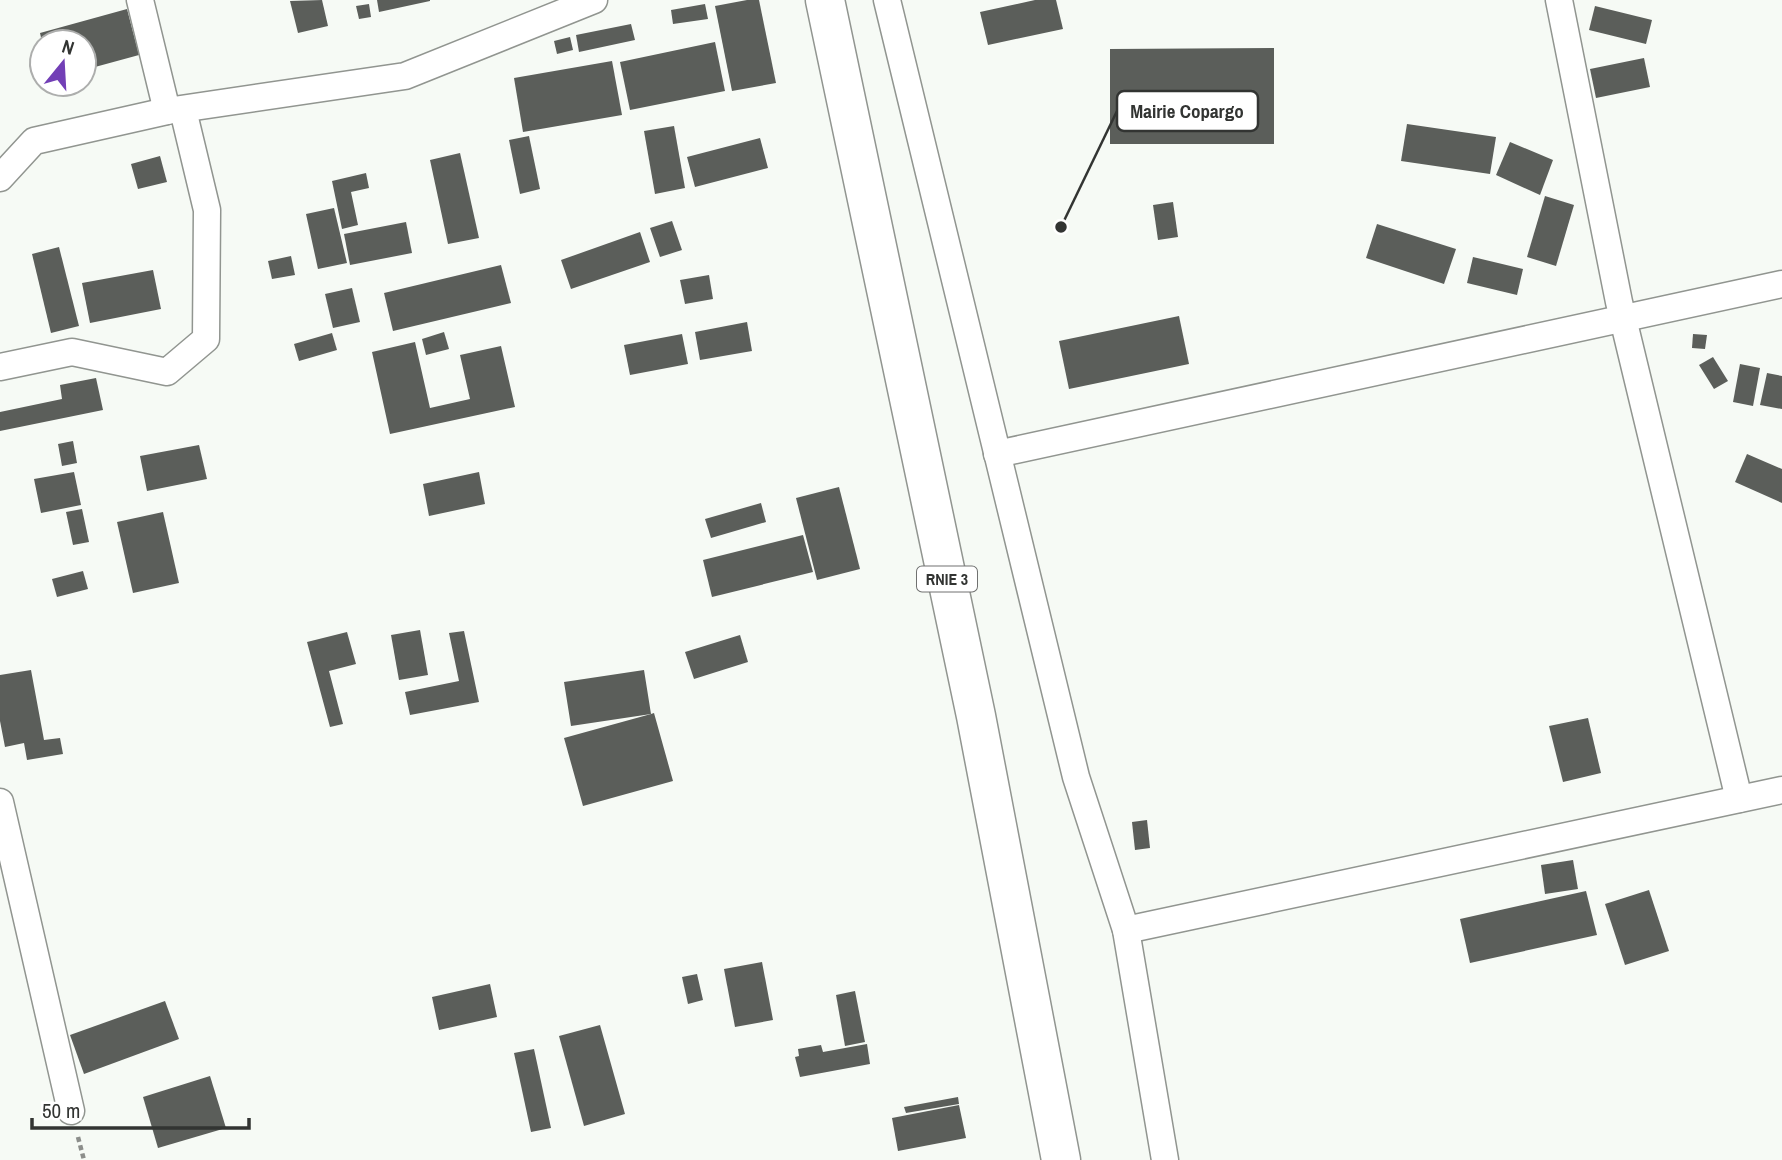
<svg xmlns="http://www.w3.org/2000/svg" width="1782" height="1160" font-family="'Archivo Narrow',sans-serif">
  <style>
    .building { fill: #5b5e5a }
    .lines { fill: none; stroke-linecap: round; stroke-linejoin: round }
    .street-casing { stroke: #919590; stroke-width: 29 }
    .highway-casing { stroke: #919590; stroke-width: 41 }
    .path { stroke: #8c8e8b; stroke-width: 4.5; stroke-dasharray: 5 3.5; stroke-linecap: butt }
    .street { stroke: #fff; stroke-width: 26 }
    .highway { stroke: #fff; stroke-width: 38 }
    .labels { text-anchor: middle; dominant-baseline: central; stroke-width: 7; stroke-linejoin: round; paint-order: stroke }
    .shield { fill: #fff; stroke: #707170; stroke-width: 2 }
    .shield-label { font-size: 16px; font-weight: bold; fill: #323432 }
    .leader { fill: none; stroke: #323432; stroke-width: 2.5 }
    .callout-dot { fill: #323432; stroke: #fff; stroke-width: 2.5 }
    .callout { fill: #fff; stroke: #323432; stroke-width: 2.5 }
    .callout-label { font-size: 19px; text-anchor: middle; font-weight: bold; fill: #323432 }
  </style>
  <rect width="100%" height="100%" fill="#f6faf5"/>
  <!-- building -->
  <g class="building">
    <path d="M322,0l6,26 -30,7 -8,-32z"/>
    <path d="M377,0h53v1l-51,11z"/>
    <path d="M747,0h12l17,83 -44,8 -17,-85z"/>
    <path d="M1035,0h21l7,29 -75,16 -8,-33z"/>
    <path d="M369,4l2,13 -12,2 -3,-13z"/>
    <path d="M705,4l3,15 -35,5 -2,-14z"/>
    <path d="M1595,6l57,14 -6,24 -57,-14z"/>
    <path d="M127,9l12,46 -55,15v-28h-42l-2,-9z"/>
    <path d="M631,24l4,16 -56,12 -3,-17z"/>
    <path d="M570,37l3,13 -16,4 -3,-13z"/>
    <path d="M715,42l10,49 -95,19 -10,-48z"/>
    <path d="M1274,48v96h-164v-95z"/>
    <path d="M1644,58l6,29 -54,11 -6,-29z"/>
    <path d="M612,61l10,54 -99,17 -9,-54z"/>
    <path d="M1407,124l89,13 -6,37 -89,-13z"/>
    <path d="M674,126l11,62 -30,6 -11,-63z"/>
    <path d="M529,136l11,53 -20,5 -11,-54z"/>
    <path d="M760,138l8,30 -73,19 -8,-30z"/>
    <path d="M1510,142l43,18 -13,35 -44,-20z"/>
    <path d="M460,153l19,85 -31,6 -18,-84z"/>
    <path d="M160,156l7,26 -29,7 -7,-25z"/>
    <path d="M366,173l3,15 -18,4 7,33 -16,4 -10,-48z"/>
    <path d="M1545,196l29,9 -18,61 -29,-9z"/>
    <path d="M1173,202l5,35 -20,3 -5,-35z"/>
    <path d="M334,208l13,55 -29,6 -12,-55z"/>
    <path d="M672,221l10,29 -22,7 -10,-29z"/>
    <path d="M406,222l6,31 -62,12 -6,-31z"/>
    <path d="M1377,224l79,25 -12,35 -78,-26z"/>
    <path d="M640,232l10,30 -79,27 -10,-29z"/>
    <path d="M59,247l20,79 -28,7 -19,-79z"/>
    <path d="M291,256l4,19 -23,4 -4,-18z"/>
    <path d="M1473,257l50,12 -6,26 -50,-12z"/>
    <path d="M501,265l10,38 -118,28 -9,-38z"/>
    <path d="M153,270l8,39 -71,14 -8,-40z"/>
    <path d="M709,275l4,24 -28,5 -5,-24z"/>
    <path d="M352,288l8,34 -27,6 -8,-34z"/>
    <path d="M1179,316l10,48 -120,25 -10,-48z"/>
    <path d="M747,322l5,29 -52,9 -5,-28z"/>
    <path d="M444,332l5,17 -23,6 -4,-16z"/>
    <path d="M332,333l5,17 -38,11 -5,-17z"/>
    <path d="M682,334l6,30 -58,11 -6,-30z"/>
    <path d="M1693,334l14,1 -2,14 -13,-1z"/>
    <path d="M415,342l15,66 40,-9 -10,-44 41,-9 14,61 -125,27 -18,-82z"/>
    <path d="M1713,357l15,24 -14,8 -15,-24z"/>
    <path d="M1740,364l20,4 -7,38 -20,-4z"/>
    <path d="M1767,373l15,3v33l-22,-4z"/>
    <path d="M96,378l7,32 -103,21v-19l62,-13 -2,-14z"/>
    <path d="M73,441l4,22 -15,3 -4,-22z"/>
    <path d="M199,445l8,34 -60,12 -7,-35z"/>
    <path d="M1747,454l35,15v34l-47,-21z"/>
    <path d="M74,472l7,33 -40,8 -7,-34z"/>
    <path d="M479,472l6,32 -56,12 -6,-32z"/>
    <path d="M839,487l21,82 -43,11 -21,-82z"/>
    <path d="M761,503l5,19 -55,16 -6,-19z"/>
    <path d="M82,509l7,33 -16,3 -7,-33z"/>
    <path d="M163,512l16,71 -46,10 -16,-71z"/>
    <path d="M803,535l10,37 -101,25 -9,-37z"/>
    <path d="M83,571l5,18 -31,8 -5,-18z"/>
    <path d="M420,630l8,45 -29,5 -8,-45z"/>
    <path d="M464,631l15,71 -69,13 -5,-23 54,-11 -10,-48z"/>
    <path d="M347,632l9,32 -27,7 14,53 -13,3 -23,-85z"/>
    <path d="M740,635l8,27 -54,17 -9,-27z"/>
    <path d="M31,670l13,70 16,-2 3,16 -36,6 -3,-17 -19,4 -5,-26v-46z"/>
    <path d="M644,670l7,44 3,-1 19,68 -90,25 -19,-68 87,-24 -80,12 -7,-44z"/>
    <path d="M1588,718l13,55 -38,9 -14,-56z"/>
    <path d="M1147,820l3,28 -15,2 -3,-28z"/>
    <path d="M1573,860l5,29 -33,5 -4,-29z"/>
    <path d="M1649,890l20,61 -44,14 -20,-61z"/>
    <path d="M1586,891l11,44 -127,28 -10,-44z"/>
    <path d="M762,962l11,58 -38,7 -11,-58z"/>
    <path d="M697,974l6,26 -15,4 -6,-27z"/>
    <path d="M490,984l7,33 -58,13 -7,-33z"/>
    <path d="M855,991l10,51 -20,4 -9,-51z"/>
    <path d="M165,1001l14,38 -95,35 -14,-39z"/>
    <path d="M600,1025l25,89 -41,12 -25,-90z"/>
    <path d="M867,1044l3,20 -70,13 -5,-20 4,-1 -1,-7 23,-4 2,7z"/>
    <path d="M534,1049l17,79 -20,4 -17,-79z"/>
    <path d="M210,1076l16,52 -68,20 -15,-51z"/>
    <path d="M958,1097l1,7 -53,9 -2,-6z"/>
    <path d="M959,1105l7,33 -68,13 -6,-33z"/>
  </g>
  <g class="lines">
    <defs>
      <g id="street">
        <path d="M140,0l27,111"/>
        <path d="M887,0l189,777 50,153 39,230"/>
        <path d="M1559,0l60,302 120,497"/>
        <path d="M0,178l34,-37 133,-30 238,-35 189,-76"/>
        <path d="M0,367l72,-15 95,20 39,-33 1,-129 -24,-100"/>
        <path d="M997,454l785,-170"/>
        <path d="M0,802l71,309"/>
        <path d="M1126,930l656,-140"/>
      </g>
      <path id="highway" d="M825,0l151,716 85,444"/>
    </defs>
    <!-- street casing -->
    <use href="#street" class="street-casing"/>
    <!-- highway casing -->
    <use href="#highway" class="highway-casing"/>
    <!-- path -->
    <path class="path" d="M78,1137l6,23"/>
    <!-- street -->
    <use href="#street" class="street"/>
    <!-- highway -->
    <use href="#highway" class="highway"/>
  </g>
  <g class="labels">
    <!-- shield labels -->
    <rect class="shield" x="917" y="566.5" width="60" height="25" rx="5"/>
    <g class="shield-label">
      <text x="947" y="579">RNIE 3</text>
    </g>
  </g>
  <!-- callouts -->
  <path class="leader" d="M1061 227L1117 111"/>
  <circle class="callout-dot" cx="1061" cy="227" r="7"/>
  <rect class="callout" x="1117" y="91" width="141" height="40" rx="7"/>
  <g class="callout-label">
    <text x="1187" y="118">Mairie Copargo</text>
  </g>
  <!-- north arrow -->
  <g transform="translate(63 63) rotate(18)"><circle r="33" fill="#ffffff" stroke="#adaead" stroke-width="2"/>
  <path d="M0-5L12 26L0 18L-12 26Z" fill="#723fb6"/>
  <text y="-10" font-size="19" font-weight="bold" text-anchor="middle" fill="#323432">N</text>
  </g>
  <!-- scale -->
  <path d="M32 1118v10h217v-10" fill="none" stroke="#323432" stroke-width="3.5"/>
  <text x="42" y="1118" font-size="21" fill="#323432" stroke="#ffffff" stroke-width="5" paint-order="stroke">50 m</text>
</svg>
